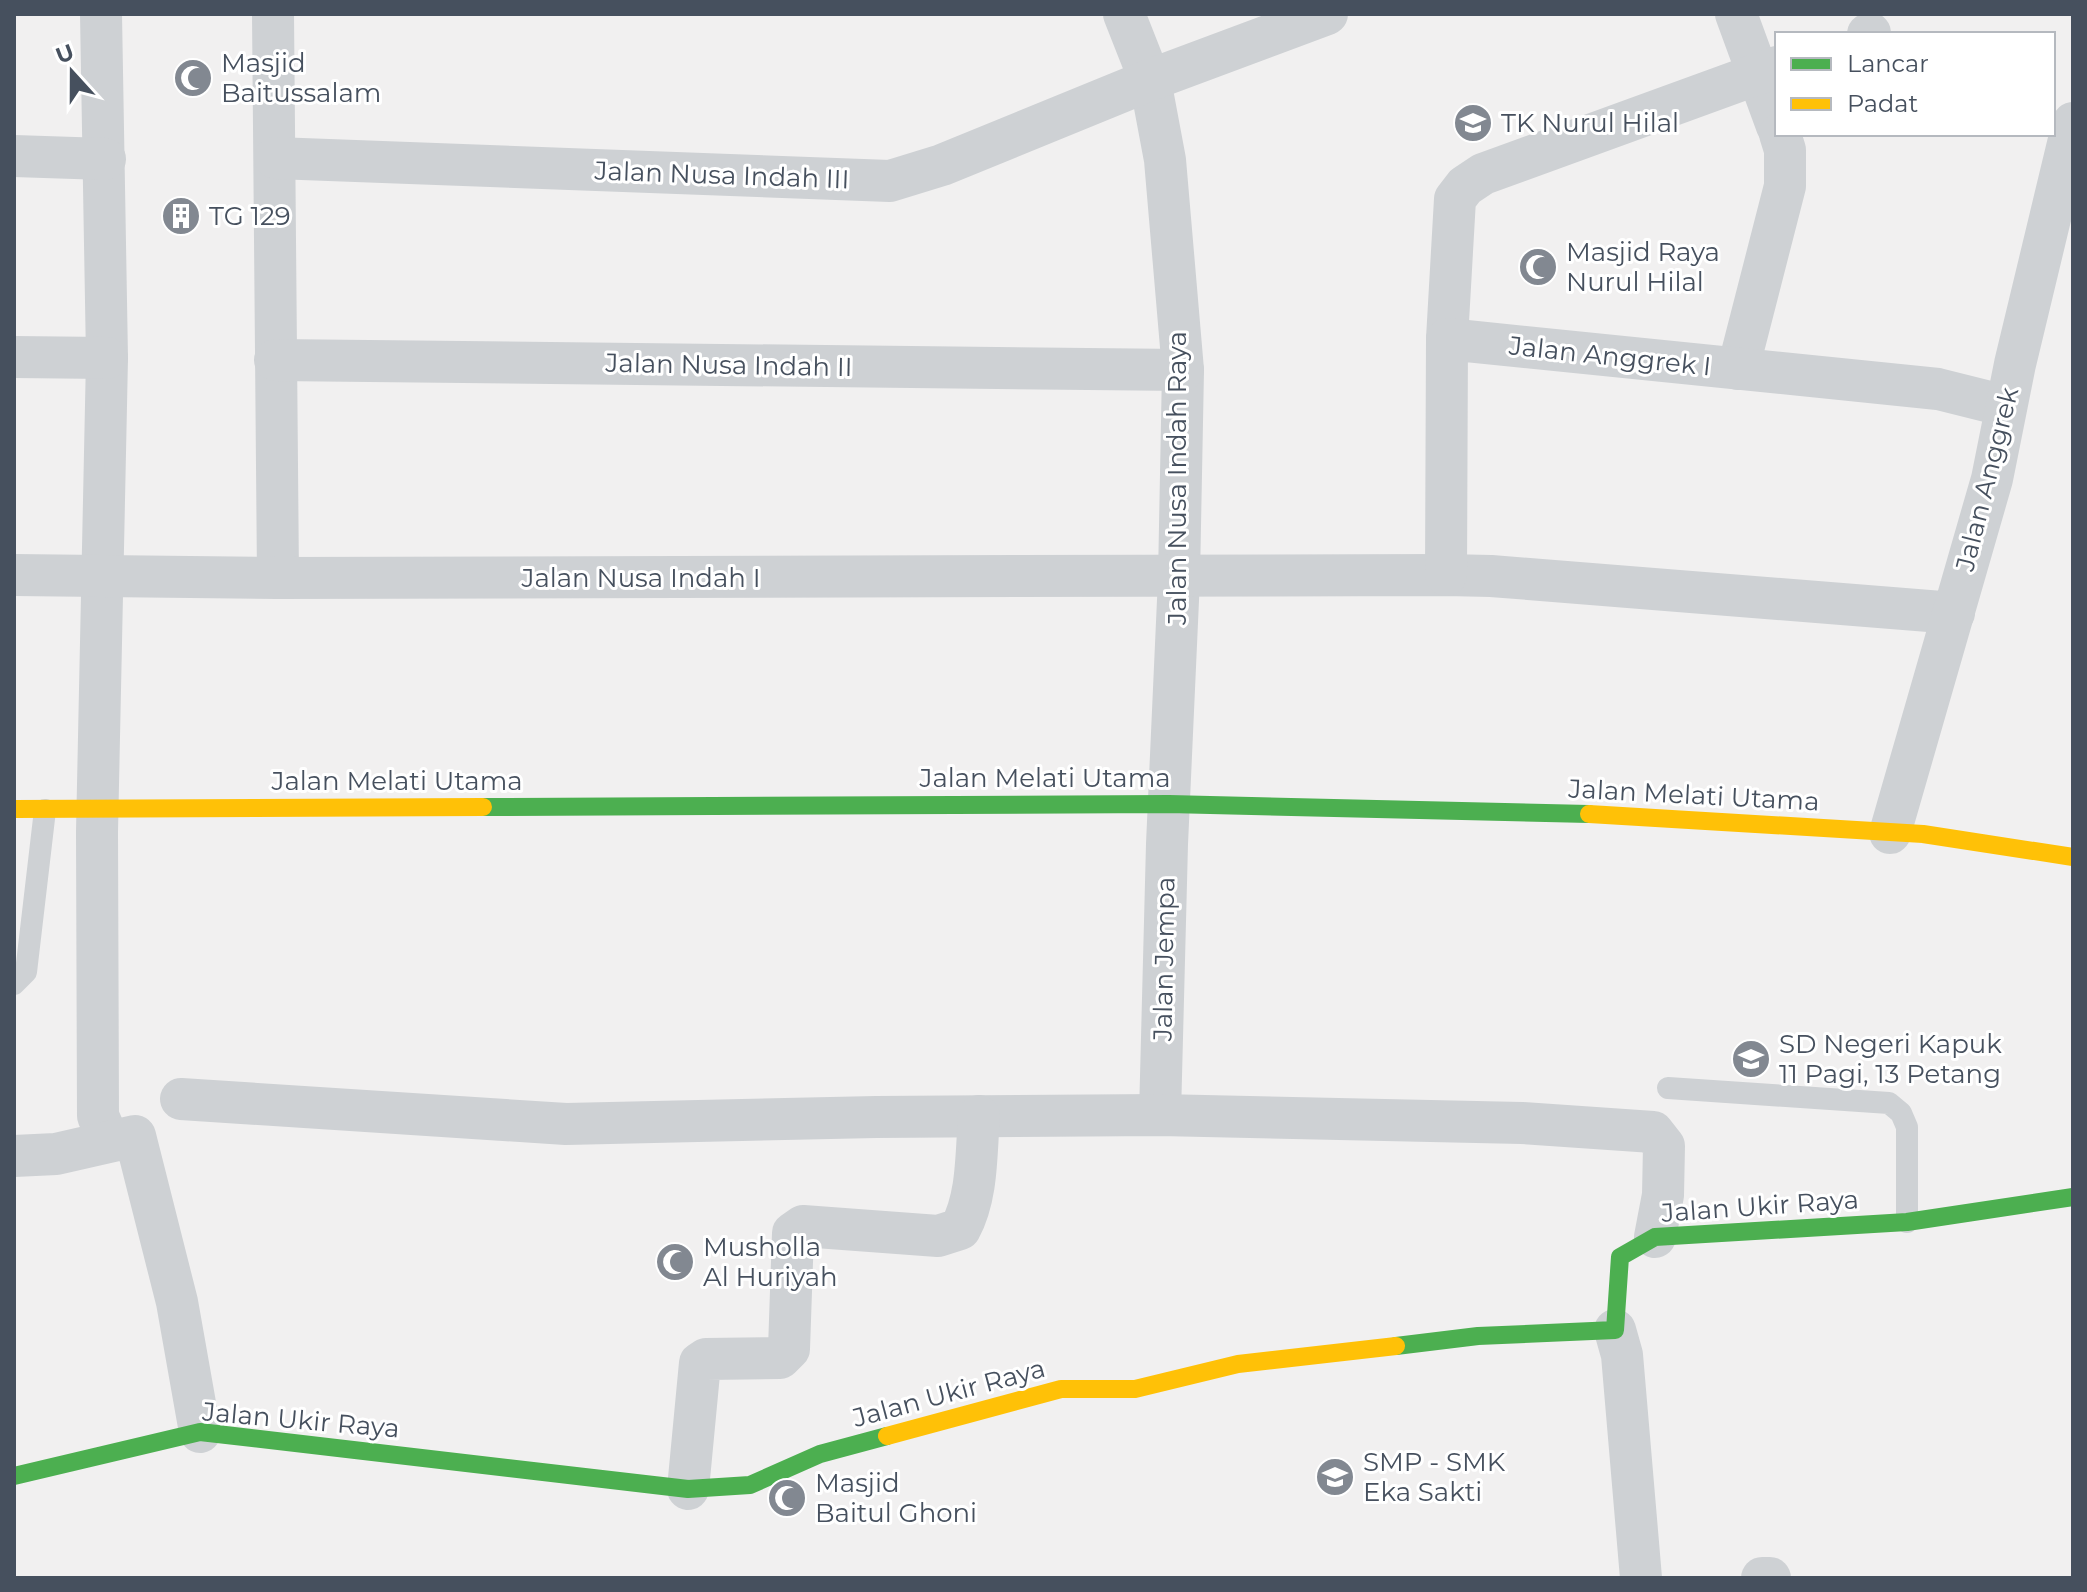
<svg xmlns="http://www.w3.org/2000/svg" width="2087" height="1592" font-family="Montserrat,sans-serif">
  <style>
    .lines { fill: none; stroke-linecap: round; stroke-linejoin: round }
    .lane { stroke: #ced1d4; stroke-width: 22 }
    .street { stroke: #ced1d4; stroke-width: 42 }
    .fast { stroke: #4caf50; stroke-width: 18 }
    .slow { stroke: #ffc107; stroke-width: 18 }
    .labels { text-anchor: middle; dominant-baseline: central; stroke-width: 6; stroke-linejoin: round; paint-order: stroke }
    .poi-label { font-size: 26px; fill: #46505e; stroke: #fff; text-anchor: start }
    .street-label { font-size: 26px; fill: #46505e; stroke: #fff }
  </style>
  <rect width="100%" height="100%" fill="#f1f0f0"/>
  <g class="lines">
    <!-- lane -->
    <g class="lane">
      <path d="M14,984l12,-12 19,-162"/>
      <path d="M1668,1088l221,15 12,10 6,14v95"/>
    </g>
    <!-- street -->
    <g class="street">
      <path d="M101,14l6,344 -10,474 1,284 11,25"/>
      <path d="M273,14l5,564"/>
      <path d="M1124,14l26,66 15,80 18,210 -4,208 -12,266 -7,271"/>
      <path d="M1736,14l41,112"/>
      <path d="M1868,34l2,-1"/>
      <path d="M14,156l91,3"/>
      <path d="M275,158l615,23 52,-16 208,-85 177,-66"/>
      <path d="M1447,339l8,-140 10,-13 18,-12 294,-107"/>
      <path d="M14,357l93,1"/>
      <path d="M275,360l908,10"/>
      <path d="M1738,369l47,-183v-36l-5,-16"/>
      <path d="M14,575l264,3 1168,-3 45,1 463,37"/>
      <path d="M1446,575l1,-236 491,50 68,17"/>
      <path d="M1890,833l102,-354 23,-115 58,-241"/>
      <path d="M181,1099l385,25 310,-7 284,-2 362,8 131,9 11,14 -1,49 -8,42"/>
      <path d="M14,1156l42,-2 79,-18 42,166 23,130"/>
      <path d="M1615,1330l7,25 19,223"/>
      <path d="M688,1489l12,-126 6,-4 74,-1 9,-9 4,-116 10,-7 135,10 22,-7c18,-33 16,-76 19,-113"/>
      <path d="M1762,1578h8"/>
    </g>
    <!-- fast -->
    <g class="fast">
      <path d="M483,807l686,-3 420,10"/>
      <path d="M1396,1346l82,-10 137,-6 5,-73 35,-20 252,-15 166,-25"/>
      <path d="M14,1476l186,-44 488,57 62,-4 70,-31 67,-18"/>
    </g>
    <!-- slow -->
    <g class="slow">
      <path d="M14,809l469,-2"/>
      <path d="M1589,814l334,20 150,23"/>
      <path d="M887,1436l174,-47h74l103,-25 158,-18"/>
    </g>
  </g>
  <!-- icons -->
  <defs>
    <symbol id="mosque-disc" viewBox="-11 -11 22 22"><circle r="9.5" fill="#828891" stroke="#fff"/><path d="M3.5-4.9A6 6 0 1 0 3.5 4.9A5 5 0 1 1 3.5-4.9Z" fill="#fff"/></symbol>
    <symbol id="school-disc" viewBox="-11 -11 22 22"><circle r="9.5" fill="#828891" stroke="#fff"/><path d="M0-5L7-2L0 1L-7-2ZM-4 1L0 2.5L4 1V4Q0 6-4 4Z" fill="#fff"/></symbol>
    <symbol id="building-disc" viewBox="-11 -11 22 22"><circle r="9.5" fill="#828891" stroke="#fff"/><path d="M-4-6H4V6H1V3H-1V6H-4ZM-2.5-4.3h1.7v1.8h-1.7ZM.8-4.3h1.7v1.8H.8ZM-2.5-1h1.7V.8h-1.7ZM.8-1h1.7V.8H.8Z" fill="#fff"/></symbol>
  </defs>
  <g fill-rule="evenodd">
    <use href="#mosque-disc" x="171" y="56" width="44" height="44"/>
    <use href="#school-disc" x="1451" y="101" width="44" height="44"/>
    <use href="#building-disc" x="159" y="194" width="44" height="44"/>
    <use href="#mosque-disc" x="1516" y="245" width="44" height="44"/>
    <use href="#school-disc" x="1729" y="1037" width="44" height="44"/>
    <use href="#mosque-disc" x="653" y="1240" width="44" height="44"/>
    <use href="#school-disc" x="1313" y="1455" width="44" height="44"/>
    <use href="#mosque-disc" x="765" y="1476" width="44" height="44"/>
  </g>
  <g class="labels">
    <!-- poi labels -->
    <g class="poi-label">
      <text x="221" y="63">Masjid<tspan x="221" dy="30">Baitussalam</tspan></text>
      <text x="1501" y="123">TK Nurul Hilal</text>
      <text x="209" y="216">TG 129</text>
      <text x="1566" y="252">Masjid Raya<tspan x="1566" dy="30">Nurul Hilal</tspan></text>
      <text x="1779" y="1044">SD Negeri Kapuk<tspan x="1779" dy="30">11 Pagi, 13 Petang</tspan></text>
      <text x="703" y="1247">Musholla<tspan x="703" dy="30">Al Huriyah</tspan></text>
      <text x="1363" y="1462">SMP - SMK<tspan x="1363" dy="30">Eka Sakti</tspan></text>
      <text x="815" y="1483">Masjid<tspan x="815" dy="30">Baitul Ghoni</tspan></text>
    </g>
    <!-- street labels -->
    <g class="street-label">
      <text transform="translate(722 175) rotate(2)">Jalan Nusa Indah III</text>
      <text transform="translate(1610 356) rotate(6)">Jalan Anggrek I</text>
      <text transform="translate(729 365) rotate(1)">Jalan Nusa Indah II</text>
      <text transform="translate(1177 478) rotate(-90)">Jalan Nusa Indah Raya</text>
      <text transform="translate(1987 479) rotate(-76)">Jalan Anggrek</text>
      <text x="641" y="578">Jalan Nusa Indah I</text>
      <text x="1045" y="778">Jalan Melati Utama</text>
      <text x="397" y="781">Jalan Melati Utama</text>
      <text transform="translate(1694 795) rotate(3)">Jalan Melati Utama</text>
      <text transform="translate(1164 959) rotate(-89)">Jalan Jempa</text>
      <text transform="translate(1760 1206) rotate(-4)">Jalan Ukir Raya</text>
      <text transform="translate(949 1393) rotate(-15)">Jalan Ukir Raya</text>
      <text transform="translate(301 1420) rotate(5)">Jalan Ukir Raya</text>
    </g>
  </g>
  <!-- border -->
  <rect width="2087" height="1592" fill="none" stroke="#46505e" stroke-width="32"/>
  <!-- legend -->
  <rect x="1775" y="32" width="280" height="104" fill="#ffffff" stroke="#b5b9bf" stroke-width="2"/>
  <rect x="1791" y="58" width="40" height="12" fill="#4caf50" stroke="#b5b9bf" stroke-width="2"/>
  <text x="1847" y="72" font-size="24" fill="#46505e">Lancar</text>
  <rect x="1791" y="98" width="40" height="12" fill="#ffc107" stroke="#b5b9bf" stroke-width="2"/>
  <text x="1847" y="112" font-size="24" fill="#46505e">Padat</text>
  <!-- north arrow -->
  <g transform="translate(72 72) rotate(339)" stroke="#ffffff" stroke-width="6" paint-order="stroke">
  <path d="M0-6L14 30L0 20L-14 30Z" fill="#46505e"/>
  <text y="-12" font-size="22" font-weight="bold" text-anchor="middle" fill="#46505e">U</text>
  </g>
</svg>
